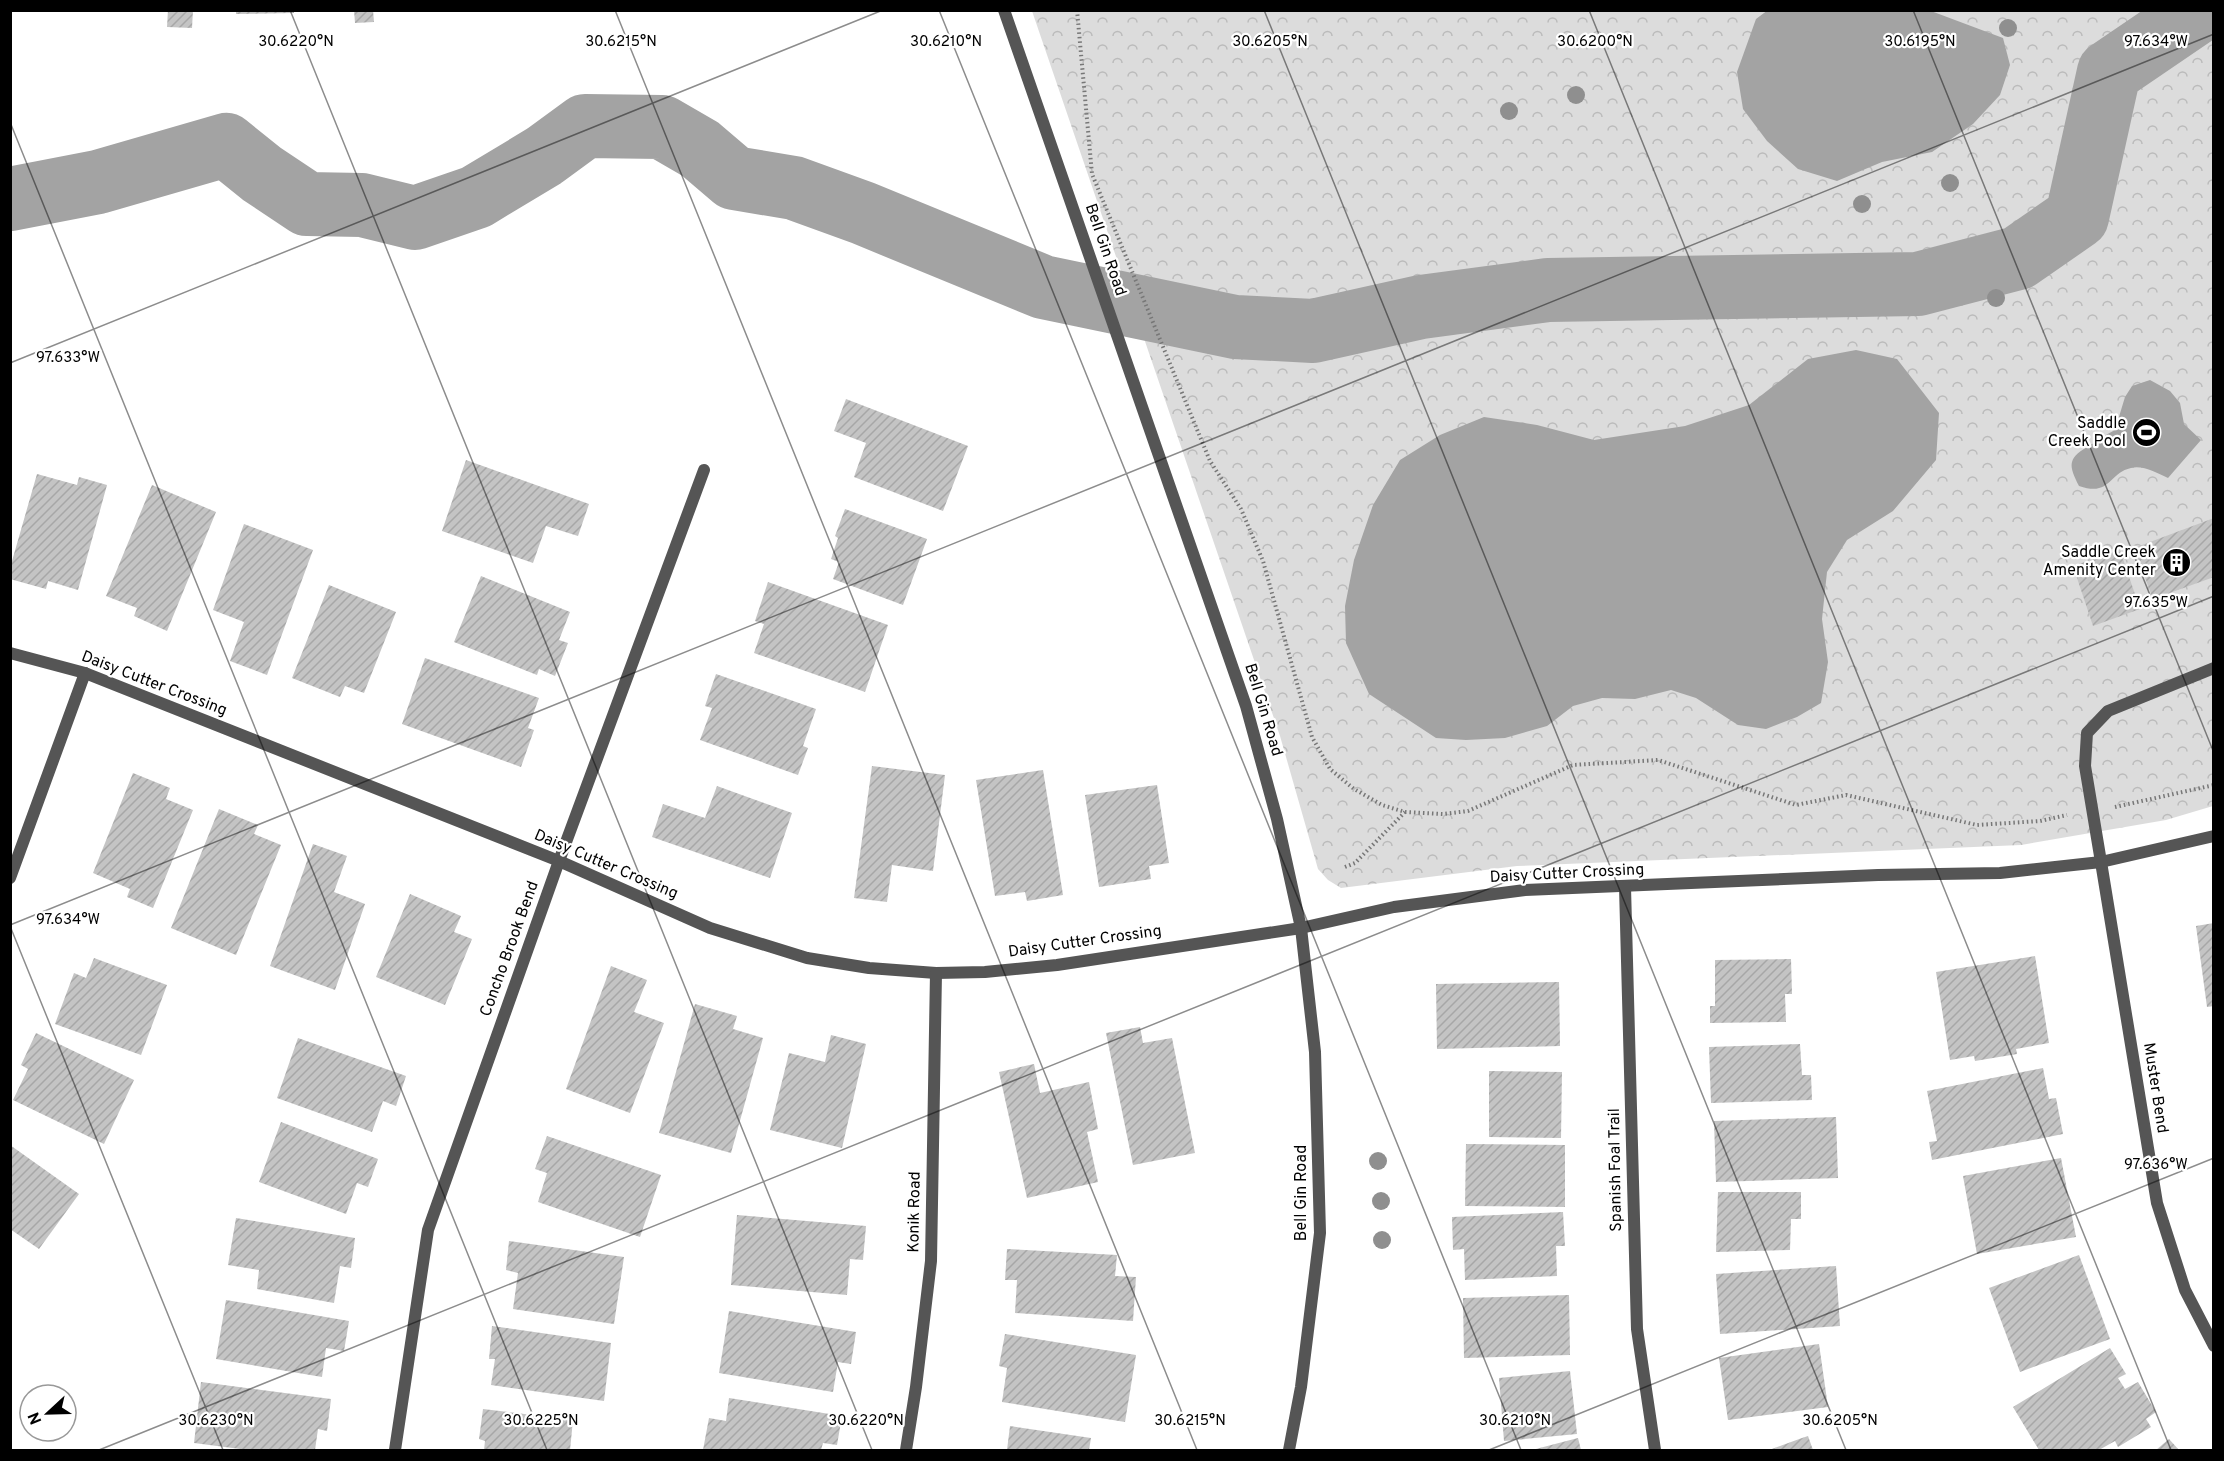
<svg xmlns="http://www.w3.org/2000/svg" width="2224" height="1461" font-family="Overpass,sans-serif">
  <style>
    .park { fill: url(#park-crowns) }
    .water { fill: #a3a3a3 }
    .lines { fill: none; stroke-linecap: round; stroke-linejoin: round }
    .river { stroke: #a3a3a3; stroke-width: 64 }
    .building { fill: url(#building-hatch) }
    .path { stroke: #777; stroke-width: 4; stroke-dasharray: 1.5 3; stroke-linecap: butt }
    .service { stroke: #555; stroke-width: 12 }
    .minor { stroke: #555; stroke-width: 12 }
    .tree { fill: #8f8f8f }
    .ticks { fill: none; stroke: #000; stroke-width: 1.5; stroke-opacity: 0.45 }
    .labels { text-anchor: middle; dominant-baseline: central; stroke-width: 4.5; stroke-linejoin: round; paint-order: stroke }
    .street-label { font-size: 16px; fill: #000; stroke: #fff }
    .poi-label { font-size: 16px; fill: #000; stroke: #fff; text-anchor: end }
    .ticks-label { font-size: 15px; text-anchor: middle; fill: #000; stroke: #fff; stroke-width: 4.5; stroke-linejoin: round; paint-order: stroke }
  </style>
  <defs>
    <pattern id="park-crowns" width="20" height="18" patternUnits="userSpaceOnUse" patternTransform="scale(1.5)"><rect width="20" height="18" fill="#dcdcdc"/><path d="M2 6a3 3 0 1 1 6 0M12 15a3 3 0 1 1 6 0" fill="none" stroke="#bbb"/></pattern>
    <pattern id="building-hatch" width="6" height="6" patternUnits="userSpaceOnUse" patternTransform="scale(1.5)"><rect width="6" height="6" fill="#c4c4c4"/><path d="M-1 1l2-2M0 6l6-6M5 7l2-2" fill="none" stroke="#a7a7a7"/></pattern>
  </defs>
  <rect width="100%" height="100%" fill="#fff"/>
  <!-- park -->
  <path class="park" d="M1032,11h1181v795l-47,14 -145,25 -504,21 -176,22 -13,-8 -10,-11 -38,-133z"/>
  <!-- water -->
  <g class="water">
    <path d="M1768,10l163,1 72,27 7,27 -10,30 -27,29 -41,28 -50,10 -45,19 -39,-12 -31,-28 -24,-32 -6,-37 19,-53z"/>
    <path d="M1856,350l41,9 42,54 -3,47 -43,51 -46,29 -20,32 -5,47 6,43 -7,41 -24,14 -31,12 -28,-4 -42,-27 -25,-8 -36,9 -33,-1 -29,8 -26,20 -42,12 -39,2 -30,-2 -67,-44 -23,-51 -1,-37 9,-46 19,-55 27,-45 40,-25 44,-18 53,8 57,15 91,-14 64,-21 59,-46z"/>
    <path d="M2150,380l20,11 10,12 4,21 17,16 -33,38c-11,-5 -25,-13 -37,-10 -23,5 -20,29 -52,18 -10,-20 -12,-27 8,-39 9,-5 18,-12 28,-17l10,-33 7,-11z"/>
  </g>
  <g class="lines">
    <!-- river -->
    <path class="river" d="M10,199l88,-17 128,-37 36,29 45,30 55,1 53,13 61,-21 68,-41 41,-30 77,1 38,22 34,29 60,10 69,25 180,74 192,40 78,4 108,-24 127,-17 370,-6 100,-26 59,-41 32,-145 91,-62"/>
  </g>
  <!-- building -->
  <g class="building">
    <path d="M168,10h25l-1,18 -25,-1z"/>
    <path d="M236,10h58v3l-58,1z"/>
    <path d="M354,10h19l1,12 -19,1z"/>
    <path d="M846,399l122,47 -25,65 -89,-34 12,-34 -32,-12z"/>
    <path d="M466,460l123,44 -11,32 -32,-10 -13,37 -91,-32z"/>
    <path d="M37,474l40,11 2,-8 28,8 -29,105 -30,-9 -2,8 -36,-10v-11z"/>
    <path d="M152,485l64,27 -49,119 -33,-15 3,-8 -31,-12z"/>
    <path d="M845,509l82,30 -24,66 -70,-26 6,-17 -8,-3 7,-21 -3,-2z"/>
    <path d="M2214,518v59l-61,22 -19,-51z"/>
    <path d="M244,524l69,26 -46,125 -37,-14 14,-39 -31,-12z"/>
    <path d="M2120,550l20,59 -47,17 -20,-60z"/>
    <path d="M481,576l89,36 -11,28 9,3 -13,33 -16,-7 -2,6 -83,-33z"/>
    <path d="M768,582l120,43 -23,67 -111,-39 10,-29 -9,-3z"/>
    <path d="M329,585l67,27 -32,81 -19,-7 -5,11 -48,-19z"/>
    <path d="M425,658l114,40 -11,30 6,2 -13,37 -119,-43z"/>
    <path d="M716,674l100,35 -13,37 5,2 -10,27 -98,-35 12,-32 -7,-2z"/>
    <path d="M872,766l73,9 -12,96 -41,-6 -5,37 -33,-4z"/>
    <path d="M1043,770l20,125 -36,6 -2,-9 -30,4 -19,-116z"/>
    <path d="M133,773l37,15 -4,11 27,11 -40,98 -26,-11 3,-8 -37,-16z"/>
    <path d="M1157,785l12,78 -20,3 2,13 -52,8 -14,-92z"/>
    <path d="M717,786l75,27 -22,65 -118,-41 11,-33 42,14z"/>
    <path d="M219,809l39,16 -4,9 27,11 -45,110 -65,-27z"/>
    <path d="M313,844l34,12 -13,36 31,12 -30,86 -65,-24z"/>
    <path d="M410,894l51,22 -7,16 18,7 -27,66 -69,-28z"/>
    <path d="M2214,923v83l-7,1 -11,-81z"/>
    <path d="M2035,956l14,87 -33,6 1,5 -42,7 -1,-5 -24,4 -14,-88z"/>
    <path d="M94,958l73,27 -26,70 -86,-31 19,-51 12,5z"/>
    <path d="M1791,959l1,35h-7l1,28 -76,1v-17h5v-46z"/>
    <path d="M611,966l36,14 -13,32 30,11 -34,90 -64,-24z"/>
    <path d="M1559,982l1,64 -123,3 -1,-65z"/>
    <path d="M695,1004l42,12 -4,13 30,9 -32,115 -72,-20z"/>
    <path d="M1140,1027l3,16 29,-5 23,115 -62,12 -27,-132z"/>
    <path d="M36,1033l98,47 -30,64 -91,-44 15,-31 -7,-4z"/>
    <path d="M831,1035l35,9 -24,104 -72,-18 19,-77 36,9z"/>
    <path d="M298,1038l108,38 -10,30 -13,-5 -11,31 -95,-34z"/>
    <path d="M1800,1044l2,31h9l1,25 -101,3 -2,-56z"/>
    <path d="M1034,1064l6,29 49,-11 9,47 -11,3 11,50 -71,16 -28,-126z"/>
    <path d="M2043,1068l6,31 7,-1 7,36 -131,26 -3,-18 8,-1 -10,-50z"/>
    <path d="M1489,1071l73,1 -1,66 -72,-1z"/>
    <path d="M1836,1117l2,61 -122,4 -2,-61z"/>
    <path d="M281,1122l97,37 -10,28 -11,-4 -11,31 -87,-32z"/>
    <path d="M547,1136l114,39 -21,62 -102,-35 9,-29 -12,-4z"/>
    <path d="M1466,1144l99,1v62l-100,-1z"/>
    <path d="M10,1145l69,49 -40,55 -29,-20z"/>
    <path d="M2061,1158l15,79 -99,17 -14,-78z"/>
    <path d="M1718,1192h83v27h-10l-1,31 -74,2z"/>
    <path d="M1563,1212l2,34h-9l1,30 -92,4 -1,-31 -11,1 -1,-33z"/>
    <path d="M737,1215l129,11 -3,34 -13,-1 -3,36 -116,-10z"/>
    <path d="M236,1218l119,20 -4,30 -11,-2 -6,37 -77,-14 2,-19 -31,-5z"/>
    <path d="M509,1241l115,16 -10,67 -101,-15 5,-36 -12,-3z"/>
    <path d="M1007,1249l110,6 -2,21 21,1 -3,44 -118,-8 2,-33h-12z"/>
    <path d="M2079,1255l31,84 -90,33 -31,-84z"/>
    <path d="M1836,1266l4,60 -120,8 -4,-60z"/>
    <path d="M1569,1295l1,60 -106,3 -1,-60z"/>
    <path d="M226,1300l123,21 -5,30 -18,-3 -4,29 -106,-18z"/>
    <path d="M729,1311l127,21 -5,32 -13,-2 -5,30 -114,-19z"/>
    <path d="M492,1326l119,17 -7,58 -113,-16 4,-26h-6z"/>
    <path d="M1005,1334l131,21 -11,67 -123,-20 5,-34 -8,-2z"/>
    <path d="M1819,1344l9,63 -100,13 -9,-62z"/>
    <path d="M2110,1348l16,26 -8,4 7,11 13,-7 18,30 -10,7 5,8 -33,20 -3,-6 -16,9h-60l-26,-43z"/>
    <path d="M1570,1371l7,63 -73,7 -5,-63z"/>
    <path d="M201,1382l130,17 -4,32 -9,-2 -3,21h-67l-54,-7z"/>
    <path d="M729,1398l113,18 -5,29 -14,-2 -2,7h-118l6,-32 17,3z"/>
    <path d="M483,1409l90,11 -3,30h-86l1,-9 -6,-2z"/>
    <path d="M1010,1426l81,12 -2,12h-82z"/>
    <path d="M1808,1436l5,14h-44l33,-12z"/>
    <path d="M1578,1438l3,12h-49z"/>
    <path d="M2169,1439l10,11h-23z"/>
  </g>
  <g class="lines">
    <!-- path -->
    <g class="path">
      <path d="M1077,10l15,164 118,287 31,48 22,52 49,176 18,32 24,20 28,16 23,7 38,2 25,-3 105,-46 85,-5 138,45 50,-10 131,30 63,-4 27,-6"/>
      <path d="M2115,807l99,-22"/>
      <path d="M1345,867l10,-4 50,-51"/>
    </g>
    <!-- service -->
    <path class="service" d="M2101,862l-16,-96 2,-33 21,-22 106,-43"/>
    <!-- minor -->
    <g class="minor">
      <path d="M1004,10l242,696 31,113 24,109 14,124 5,181 -19,154 -12,63"/>
      <path d="M10,653l75,20 474,188 151,67 97,30 62,10 67,5 49,-1 72,-7 244,-37 93,-21 131,-17 353,-15 122,-2 101,-11 113,-26"/>
      <path d="M2101,862l56,341 28,87 29,56"/>
      <path d="M10,878l75,-205"/>
      <path d="M1625,887l12,442 18,121"/>
      <path d="M395,1450l33,-220 131,-369 145,-391"/>
      <path d="M906,1450l10,-63 15,-126 5,-288"/>
    </g>
  </g>
  <!-- trees -->
  <g class="tree">
    <circle cx="2008" cy="28" r="9"/>
    <circle cx="1576" cy="95" r="9"/>
    <circle cx="1509" cy="111" r="9"/>
    <circle cx="1950" cy="183" r="9"/>
    <circle cx="1862" cy="204" r="9"/>
    <circle cx="1996" cy="298" r="9"/>
    <circle cx="1378" cy="1161" r="9"/>
    <circle cx="1381" cy="1201" r="9"/>
    <circle cx="1382" cy="1240" r="9"/>
  </g>
  <!-- ticks -->
  <path class="ticks" d="M290,10l582,1440M615,10l582,1440M939,10l582,1440M1264,10l582,1440M1589,10l582,1440M1913,10l301,743M10,122l537,1328M10,363l873,-353M10,925l2204,-891M10,926l213,524M99,1450l2115,-854M1489,1450l725,-292"/>
  <!-- icons -->
  <defs>
    <symbol id="stadium-disc" viewBox="-11 -11 22 22"><circle r="9.5" fill="#000" stroke="#fff"/><path d="M0-5a6.5 5 0 1 0 0 10a6.5 5 0 1 0 0-10ZM-3.5-1.8h7v3.6h-7Z" fill="#fff"/></symbol>
    <symbol id="building-disc" viewBox="-11 -11 22 22"><circle r="9.5" fill="#000" stroke="#fff"/><path d="M-4-6H4V6H1V3H-1V6H-4ZM-2.5-4.3h1.7v1.8h-1.7ZM.8-4.3h1.7v1.8H.8ZM-2.5-1h1.7V.8h-1.7ZM.8-1h1.7V.8H.8Z" fill="#fff"/></symbol>
  </defs>
  <g fill-rule="evenodd">
    <use href="#stadium-disc" x="2130" y="416" width="33" height="33"/>
    <use href="#building-disc" x="2160" y="546" width="33" height="33"/>
  </g>
  <g class="labels">
    <!-- street labels -->
    <g class="street-label">
      <text transform="translate(1105 250) rotate(71)">Bell Gin Road</text>
      <text transform="translate(154 684) rotate(21)">Daisy Cutter Crossing</text>
      <text transform="translate(1263 710) rotate(73)">Bell Gin Road</text>
      <text transform="translate(606 865) rotate(23)">Daisy Cutter Crossing</text>
      <text transform="translate(1567 874) rotate(-3)">Daisy Cutter Crossing</text>
      <text transform="translate(1085 942) rotate(-8)">Daisy Cutter Crossing</text>
      <text transform="translate(510 949) rotate(-70)">Concho Brook Bend</text>
      <text transform="translate(2155 1088) rotate(81)">Muster Bend</text>
      <text transform="translate(1616 1170) rotate(-91)">Spanish Foal Trail</text>
      <text transform="translate(1302 1193) rotate(-90)">Bell Gin Road</text>
      <text transform="translate(915 1212) rotate(-89)">Konik Road</text>
    </g>
    <!-- poi labels -->
    <g class="poi-label">
      <text x="2126" y="424">Saddle<tspan x="2126" dy="18">Creek Pool</tspan></text>
      <text x="2156" y="553">Saddle Creek<tspan x="2156" dy="18">Amenity Center</tspan></text>
    </g>
  </g>
  <g class="ticks-label">
    <text x="2156" y="46">97.634°W</text>
    <text x="1270" y="46">30.6205°N</text>
    <text x="1595" y="46">30.6200°N</text>
    <text x="1920" y="46">30.6195°N</text>
    <text x="296" y="46">30.6220°N</text>
    <text x="621" y="46">30.6215°N</text>
    <text x="946" y="46">30.6210°N</text>
    <text x="68" y="362">97.633°W</text>
    <text x="2156" y="607">97.635°W</text>
    <text x="68" y="924">97.634°W</text>
    <text x="2156" y="1169">97.636°W</text>
    <text x="216" y="1425">30.6230°N</text>
    <text x="541" y="1425">30.6225°N</text>
    <text x="866" y="1425">30.6220°N</text>
    <text x="1190" y="1425">30.6215°N</text>
    <text x="1515" y="1425">30.6210°N</text>
    <text x="1840" y="1425">30.6205°N</text>
  </g>
  <!-- border -->
  <rect width="2224" height="1461" fill="none" stroke="#000000" stroke-width="24"/>
  <!-- north arrow -->
  <g transform="translate(48 1413) rotate(248)"><circle r="28" fill="#ffffff" stroke="#999999" stroke-width="1.5"/>
  <path d="M0-4.5L10 22L0 15L-10 22Z" fill="#000000"/>
  <text y="-9" font-size="16" font-weight="bold" text-anchor="middle" fill="#000000">N</text>
  </g>
</svg>
